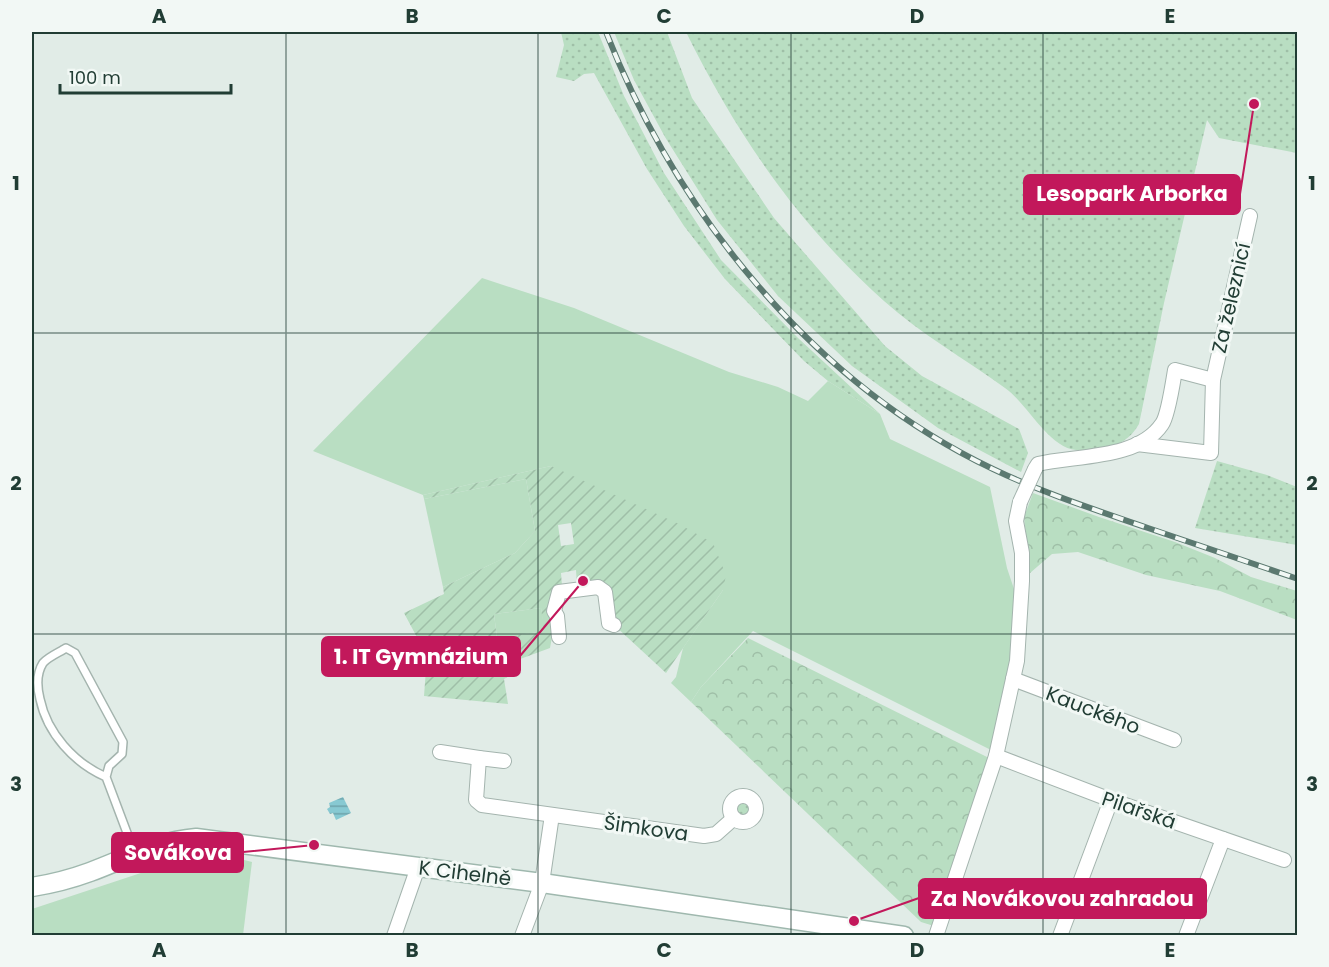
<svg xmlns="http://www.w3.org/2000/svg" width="1329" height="967" font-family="Poppins,sans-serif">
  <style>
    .grass { fill: url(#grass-dots) }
    .forest { fill: url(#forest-crowns) }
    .park { fill: #b9dec2 }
    .garden { fill: url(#garden-furrows); fill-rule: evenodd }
    .water { fill: url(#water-rules) }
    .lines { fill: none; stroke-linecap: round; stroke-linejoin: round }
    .lane-casing { stroke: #a4b4ae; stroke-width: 10 }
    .street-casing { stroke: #a4b4ae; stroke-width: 16 }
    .secondary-casing { stroke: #9fb8ae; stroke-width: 21 }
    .lane { stroke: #fff; stroke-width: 7 }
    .street { stroke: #fff; stroke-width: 14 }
    .secondary { stroke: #fff; stroke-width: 18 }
    .rail-casing { stroke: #5b7970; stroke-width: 6 }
    .rail { stroke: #f2f8f5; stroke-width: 4; stroke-dasharray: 11; stroke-linecap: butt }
    .street-bridge-casing { stroke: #a4b4ae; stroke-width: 16; stroke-linecap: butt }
    .street-bridge { stroke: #fff; stroke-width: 14 }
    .grid { fill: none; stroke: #213d34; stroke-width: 1.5; stroke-opacity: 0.55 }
    .labels { text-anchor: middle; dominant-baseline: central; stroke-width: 6; stroke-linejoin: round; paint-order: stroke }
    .street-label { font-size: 20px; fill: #213d34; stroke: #f2f8f5 }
    .leader { fill: none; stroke: #c2185b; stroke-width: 2 }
    .callout-dot { fill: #c2185b; stroke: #f2f8f5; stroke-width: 2 }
    .callout { fill: #c2185b; stroke: #c2185b; stroke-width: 2 }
    .callout-label { font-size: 21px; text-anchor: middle; font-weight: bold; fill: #fff }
    .neatline { fill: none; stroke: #213d34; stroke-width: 2 }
    .grid-label { font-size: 20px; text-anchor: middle; font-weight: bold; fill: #213d34 }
  </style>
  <defs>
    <pattern id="grass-dots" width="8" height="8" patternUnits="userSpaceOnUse" patternTransform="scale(1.5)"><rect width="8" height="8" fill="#b9dec2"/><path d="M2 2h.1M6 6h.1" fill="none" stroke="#9fbfa7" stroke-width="1.8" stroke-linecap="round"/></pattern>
    <pattern id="forest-crowns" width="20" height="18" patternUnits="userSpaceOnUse" patternTransform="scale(1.5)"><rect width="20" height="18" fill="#b9dec2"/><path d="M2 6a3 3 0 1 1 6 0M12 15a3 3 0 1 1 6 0" fill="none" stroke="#9fbfa7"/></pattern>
    <pattern id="garden-furrows" width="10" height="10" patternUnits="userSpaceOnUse" patternTransform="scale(1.5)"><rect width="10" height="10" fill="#b9dec2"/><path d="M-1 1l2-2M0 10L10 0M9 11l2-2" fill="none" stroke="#9fbfa7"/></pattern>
    <pattern id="water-rules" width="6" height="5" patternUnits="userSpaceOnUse" patternTransform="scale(1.5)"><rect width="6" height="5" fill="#87c9d2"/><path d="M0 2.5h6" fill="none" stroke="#6ea4ab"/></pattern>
  </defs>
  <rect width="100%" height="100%" fill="#e1ece7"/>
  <!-- grass -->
  <g class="grass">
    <path d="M561,32h37l26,64 40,77 57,87 77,78 82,76 -52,-33 -24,-20 -79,-82 -41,-53 -37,-57 -53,-96 -10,1 -10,7 -18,-4 8,-32z"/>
    <path d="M614,32h53l25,66 82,120 111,128 37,30 97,53 9,24 -7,19 -83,-44 -86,-62 -74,-70 -61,-76 -52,-83 -31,-57z"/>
    <path d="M686,32h611v121l-78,-15 -12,-18 -43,183 -25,121c-8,14 -20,22 -36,24 -8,1 -19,3 -27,2 -28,-3 -48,-46 -71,-62 -40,-29 -84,-54 -121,-87 -87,-78 -147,-166 -198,-269z"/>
    <path d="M1217,461l50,14 30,12v58l-102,-17z"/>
    <circle cx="743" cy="809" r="7"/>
  </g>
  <!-- forest -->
  <g class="forest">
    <path d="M1033,493l66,24 76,25 40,16 36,19 46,14v29l-77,-29 -74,-16 -68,-23 -26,2 -22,19 -6,-56z"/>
    <path d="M748,638l241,120 -55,168 -13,-4 -230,-220 10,-15z"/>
  </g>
  <!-- park -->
  <g class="park">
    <path d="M482,278l92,30 155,64 49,15 30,14 20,-20 52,33 10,25 100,48 17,81 9,27 -5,64 -20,91 -238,-119 -52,56 -10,15 -20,-19 5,-6 7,-29 40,-58 -172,-124 -128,29 -110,-44z"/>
    <path d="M526,479l9,52 -20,22 -72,34 -19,-88z"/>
    <path d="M541,608l4,23 -48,7 -3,-24z"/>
    <path d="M229,856l23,6 -9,73h-211v-26l130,-43z"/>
  </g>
  <!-- garden -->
  <path class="garden" d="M551,466l128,58 34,19 13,32 -3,15 -57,83 -52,-48 -16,-37 -38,4 -10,56 -38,14 2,11 -10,6 4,25 -84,-8 3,-40 -23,-43 40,-19 -1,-7 72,-34 20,-22 -9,-52 -102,20 -1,-4zM571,523l3,21 -13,2 -3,-21zM576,570l1,15 -15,1 -1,-13zM541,608l3,23 -47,7 -3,-24z"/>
  <!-- water -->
  <path class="water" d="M343,797l8,16 -15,7 -3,-7 -3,1 -3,-5 3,-2 -1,-4z"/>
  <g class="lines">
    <defs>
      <path id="lane" d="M106,777c-32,-14 -59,-44 -66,-78 -3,-12 -4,-25 3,-36 5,-6 17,-11 23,-15l9,5 48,89 -1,12 -13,12 -3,11 29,77"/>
      <g id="street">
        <path d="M1137,444l74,9 2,-73 37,-164"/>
        <path d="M1035,469l3,-5c37,-9 100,-4 124,-40 6,-8 11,-42 13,-54l38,10"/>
        <path d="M559,637l-2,-21 -3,-5 5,-19 39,-5 7,5 4,31 5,2"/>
        <path d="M1013,679l161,61"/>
        <path d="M440,752l39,6 -3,42 6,5 222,31 12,-2 18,-16"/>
        <path d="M996,756l115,44 173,60"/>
        <path d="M479,758l25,3"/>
        <circle cx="743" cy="809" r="13"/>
        <path d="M394,936l24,-69"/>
        <path d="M522,936l20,-53 10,-68"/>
        <path d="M936,936l60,-180 21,-95 5,-80v-28l-6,-32 4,-19"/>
        <path d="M1060,936l51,-136"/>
        <path d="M1186,936l37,-97"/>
      </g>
      <path id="secondary" d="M32,887c19,-3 39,-8 58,-15 35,-13 68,-31 106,-34l346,45 362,53"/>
    </defs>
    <!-- lane casing -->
    <use href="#lane" class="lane-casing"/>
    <!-- street casing -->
    <use href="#street" class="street-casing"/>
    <!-- secondary casing -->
    <use href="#secondary" class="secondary-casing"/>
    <!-- lane -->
    <use href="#lane" class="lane"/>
    <!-- street -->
    <use href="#street" class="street"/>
    <!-- secondary -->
    <use href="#secondary" class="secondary"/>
    <defs>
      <path id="rail" d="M606,32c72,183 207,351 387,437 50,24 103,41 155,59 50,17 100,34 150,51"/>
    </defs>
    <!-- rail casing -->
    <use href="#rail" class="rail-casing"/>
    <!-- rail -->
    <use href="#rail" class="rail"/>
    <defs>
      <path id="street-bridge" d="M1020,502l15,-33"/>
    </defs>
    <!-- street-bridge casing -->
    <use href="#street-bridge" class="street-bridge-casing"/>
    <!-- street-bridge -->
    <use href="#street-bridge" class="street-bridge"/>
  </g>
  <!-- grid -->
  <path class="grid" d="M286,32v904M538,32v904M791,32v904M1043,32v904M32,333h1266M32,634h1266"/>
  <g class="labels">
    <!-- street labels -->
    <g class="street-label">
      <text transform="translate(1231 298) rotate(-77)">Za železnicí</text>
      <text transform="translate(1093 710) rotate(21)">Kauckého</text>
      <text transform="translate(1139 810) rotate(19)">Pilařská</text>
      <text transform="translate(646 828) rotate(8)">Šimkova</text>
      <text transform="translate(465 873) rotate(7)">K Cihelně</text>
    </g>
  </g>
  <!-- callouts -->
  <path class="leader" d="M1254 104L1240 194M583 581L520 656M314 845L243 852M854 921L919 898"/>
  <g class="callout-dot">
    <circle cx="1254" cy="104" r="6"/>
    <circle cx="583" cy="581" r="6"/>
    <circle cx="314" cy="845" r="6"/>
    <circle cx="854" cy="921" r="6"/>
  </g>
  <g class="callout">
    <rect x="1024" y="175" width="216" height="39" rx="6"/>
    <rect x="322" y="637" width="198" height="39" rx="6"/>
    <rect x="112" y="833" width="131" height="39" rx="6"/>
    <rect x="919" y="879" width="287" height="39" rx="6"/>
  </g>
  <g class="callout-label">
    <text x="1132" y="201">Lesopark Arborka</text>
    <text x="421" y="664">1. IT Gymnázium</text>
    <text x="178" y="860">Sovákova</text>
    <text x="1062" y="906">Za Novákovou zahradou</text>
  </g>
  <!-- border -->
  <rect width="1329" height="967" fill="none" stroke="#f2f8f5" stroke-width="66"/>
  <!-- scale -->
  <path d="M60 84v9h171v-9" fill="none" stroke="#213d34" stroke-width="3"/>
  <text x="69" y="84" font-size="18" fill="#213d34" stroke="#f2f8f5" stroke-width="4.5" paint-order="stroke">100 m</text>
  <rect x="33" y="33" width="1263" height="901" class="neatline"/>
  <g class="grid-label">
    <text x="159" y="23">A</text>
    <text x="412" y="23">B</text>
    <text x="664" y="23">C</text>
    <text x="917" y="23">D</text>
    <text x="1170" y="23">E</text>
    <text x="16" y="190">1</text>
    <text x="1312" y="190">1</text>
    <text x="16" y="490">2</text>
    <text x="1312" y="490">2</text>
    <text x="16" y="791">3</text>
    <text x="1312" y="791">3</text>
    <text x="159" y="957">A</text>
    <text x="412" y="957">B</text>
    <text x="664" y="957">C</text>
    <text x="917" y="957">D</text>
    <text x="1170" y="957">E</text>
  </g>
</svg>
